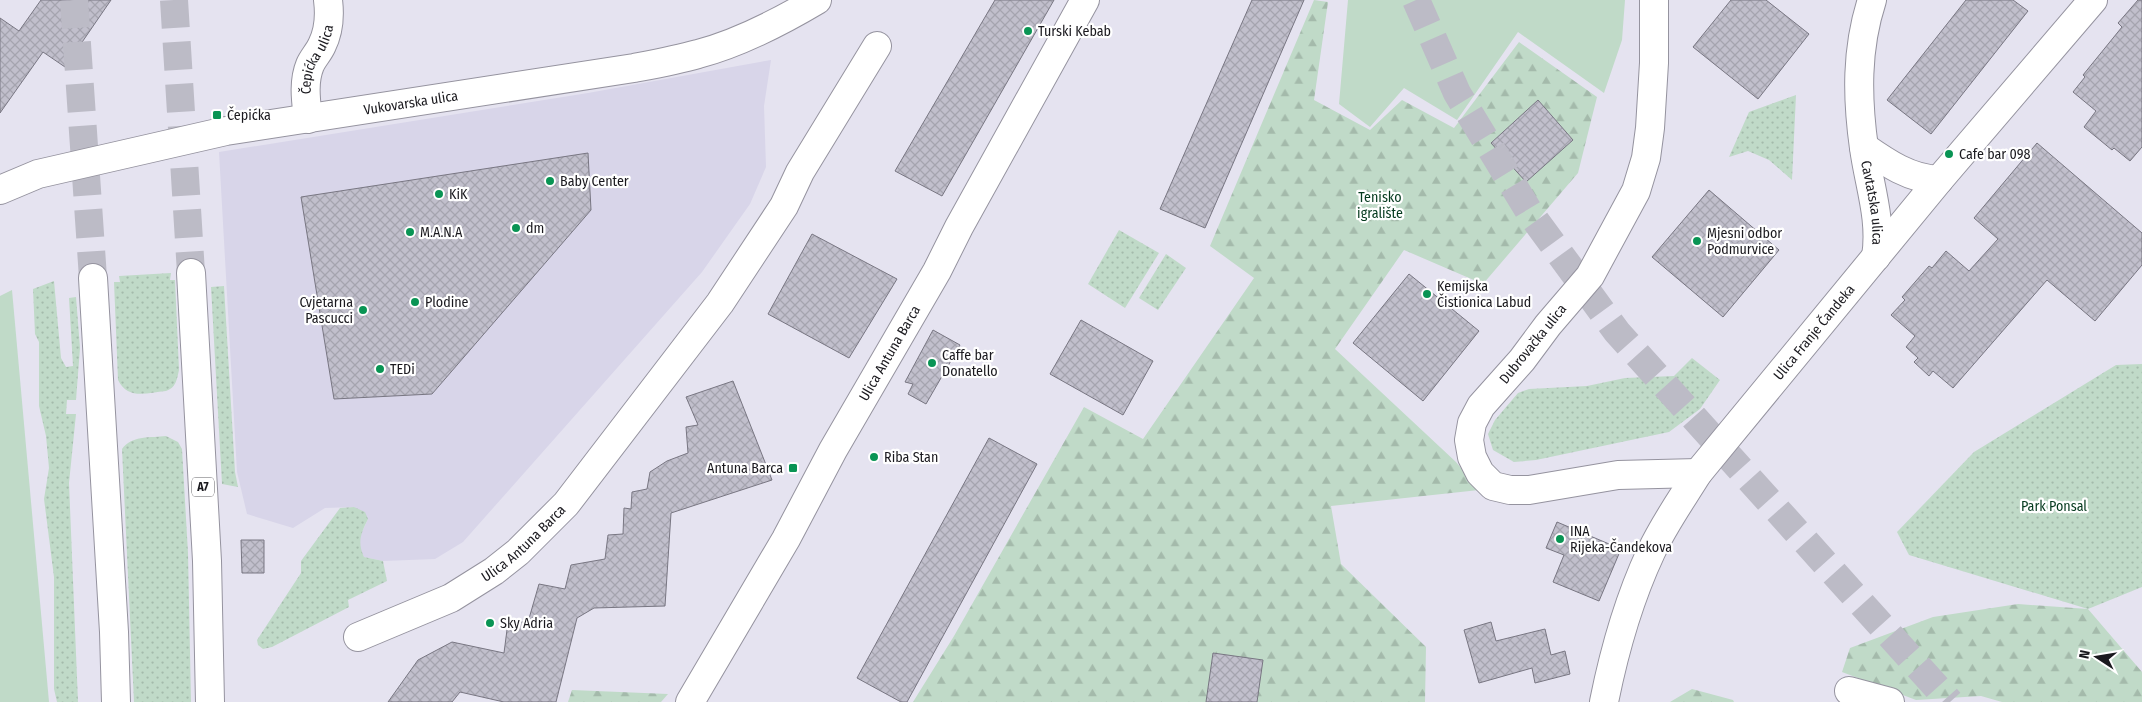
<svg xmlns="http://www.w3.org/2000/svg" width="2142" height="702" font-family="'Fira Sans Condensed',sans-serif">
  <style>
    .built { fill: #d8d5e9 }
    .grass { fill: url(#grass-dots) }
    .forest { fill: url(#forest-firs) }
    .garden { fill: #c0dac8 }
    .building { fill: url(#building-cross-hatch); stroke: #787682 }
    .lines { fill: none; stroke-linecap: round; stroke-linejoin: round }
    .major-tunnel { stroke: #bcbbc6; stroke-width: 28; stroke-dasharray: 28 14; stroke-linecap: butt }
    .highway-tunnel { stroke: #bcbbc6; stroke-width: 28; stroke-dasharray: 28 14; stroke-linecap: butt }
    .minor-casing { stroke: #95939f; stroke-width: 30 }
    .major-casing { stroke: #95939f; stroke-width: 30 }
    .highway-casing { stroke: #95939f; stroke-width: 30 }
    .minor { stroke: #fff; stroke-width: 28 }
    .major { stroke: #fff; stroke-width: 28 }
    .highway { stroke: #fff; stroke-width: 28 }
    .poi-dot { fill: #099454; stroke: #fff; stroke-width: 2 }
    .labels { text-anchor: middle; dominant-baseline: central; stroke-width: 4.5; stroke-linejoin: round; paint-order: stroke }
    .shield { fill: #fff; stroke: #5f5e62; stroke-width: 1 }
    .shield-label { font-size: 12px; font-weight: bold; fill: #1a191e }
    .poi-label { font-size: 14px; fill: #1a191e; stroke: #fff; text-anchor: start }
    .street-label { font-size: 14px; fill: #1a191e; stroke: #fff }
    .park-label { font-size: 14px; fill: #053a1e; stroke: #fff }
  </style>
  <defs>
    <pattern id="grass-dots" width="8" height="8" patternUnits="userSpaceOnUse" patternTransform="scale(1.25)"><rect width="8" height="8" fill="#c0dac8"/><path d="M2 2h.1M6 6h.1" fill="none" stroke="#a4baab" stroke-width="1.8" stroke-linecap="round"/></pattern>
    <pattern id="forest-firs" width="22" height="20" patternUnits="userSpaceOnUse" patternTransform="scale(1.25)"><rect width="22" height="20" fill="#c0dac8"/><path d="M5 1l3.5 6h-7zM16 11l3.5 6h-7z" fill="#a4baab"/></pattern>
    <pattern id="building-cross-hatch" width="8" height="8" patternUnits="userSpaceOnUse" patternTransform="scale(1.25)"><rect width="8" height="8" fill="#c1bfcc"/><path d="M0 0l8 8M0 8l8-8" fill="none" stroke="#a5a4af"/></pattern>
  </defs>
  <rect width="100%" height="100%" fill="#e5e3f0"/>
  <!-- built -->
  <path class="built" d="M771,60l-7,46 2,61 -16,37 -48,68 -239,270 -28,17 -52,2 -19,-4 -5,-10 1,-11 8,-17 -14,-12 -29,1 -32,20 -46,-14 -10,-42 -18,-320 369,-59z"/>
  <!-- grass -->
  <g class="grass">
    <path d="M1796,95l-4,85 -23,-20 -21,-9 -19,6 20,-45z"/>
    <path d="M1119,230l40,23 -34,55 -37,-24z"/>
    <path d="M1166,254l20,14 -28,42 -19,-12z"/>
    <path d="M171,273l-1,7h5l4,90c-2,9 -3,18 -13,21 -20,2 -38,9 -48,-11l-4,-98h6l-1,-6z"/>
    <path d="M54,281l7,77 5,9 7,-1 -4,-68 7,-1 4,51 -4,52h-9l-1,14h10l-7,69 9,219h-21l-3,-13v-112l-10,-78 5,-31 -3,-32 -7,-30v-64l-4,-8 -2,-45z"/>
    <path d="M224,286l11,186 3,15 -16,-3 -11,-197z"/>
    <path d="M1692,358l28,22 -20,29 -31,23 -133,28 -22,2 -21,-12 -5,-16 7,-14 23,-27 11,-4 58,-3 38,-8 49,-2z"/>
    <path d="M2142,364v223l-54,22 -179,-54 -12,-23 77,-80 142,-87z"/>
    <path d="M166,436l12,6 4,7 6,104 3,149h-57l-12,-253c10,-14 29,-11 44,-13z"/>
    <path d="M354,507l11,5 3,7c-7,14 -11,23 -4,38l19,4 4,20 -39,19 1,7 -77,40 -9,2 -5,-4 -1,-5 44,-67v-12l39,-53z"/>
  </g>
  <!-- forest -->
  <g class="forest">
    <path d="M1314,0l14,2 -14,98 56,30 32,-30 52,28 65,-86 78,55 -19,76 -95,111 -79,-34 -69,99 121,113 23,28 -148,16 10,58 85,83 -1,55h-512l41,-66 130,-229 59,32 111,-161 -44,-32z"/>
    <path d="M2018,604l70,5 54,63v30h-140l-21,-6 -65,4 -74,-28 8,-24 83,-31z"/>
    <path d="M1692,689l41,11 1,2h-64z"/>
    <path d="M572,690l96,4 -7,8h-93z"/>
  </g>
  <!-- garden -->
  <g class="garden">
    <path d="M1348,0h277l-3,40 -18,53 -86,-61 -61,88 -53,-32 -34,39 -31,-23z"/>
    <path d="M12,290l37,412h-49v-406z"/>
  </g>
  <!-- building -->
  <g class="building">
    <path d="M41,0h70l-46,67 -22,-15 -43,61v-95l19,13z"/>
    <path d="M995,0h59l-112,196 -47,-25z"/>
    <path d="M1252,0h52l-99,228 -45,-19z"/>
    <path d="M1731,0h35l43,34 -51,65 -65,-52z"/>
    <path d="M1966,0h47l15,11 -97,123 -44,-34z"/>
    <path d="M2138,0h4v147l-12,14 -16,-13 -2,2 -28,-23 12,-16 -23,-19 12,-15 -2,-2 39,-48 -4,-4z"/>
    <path d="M1538,100l35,40 -47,42 -35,-39z"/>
    <path d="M2037,143l105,90v32l-47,56 -48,-41 -94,108 -20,-17 -4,5 -15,-14 4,-4 -12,-11 9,-11 -24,-21 14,-15 -3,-3 27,-31 3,2 14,-17 23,20 29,-32 -24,-21z"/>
    <path d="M588,153l3,57 -159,184 -98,5 -33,-202z"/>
    <path d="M1709,190l70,60 -56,67 -71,-60z"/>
    <path d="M812,234l85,45 -48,79 -81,-44z"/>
    <path d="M1409,274l70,57 -56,70 -70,-58z"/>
    <path d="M1081,320l72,41 -30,54 -73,-41z"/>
    <path d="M933,330l27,15 -34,59 -18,-10 5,-10 -8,-2z"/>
    <path d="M733,381l39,99 -101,33 -6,93 -71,2 -17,10 -21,84h-52l-44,-10 -8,10h-64l30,-42 34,-18 52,11 4,-31h20l11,-38 26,5 6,-24 34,-6 3,-24 15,-1 1,-26 7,1 1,-17 15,-3 3,-17 17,-11 21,-8 -2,-26 12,-2 -12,-28z"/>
    <path d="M989,438l48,26 -130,238h-6l-44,-24z"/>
    <path d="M1557,522l64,27 -22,52 -46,-19 11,-27 -18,-7z"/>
    <path d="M241,540h23v33h-22z"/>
    <path d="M1491,622l5,19 49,-12 6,26 14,-4 5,23 -35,9 -3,-15 -53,15 -15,-53z"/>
    <path d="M1213,653l50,7 -6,42h-51z"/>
  </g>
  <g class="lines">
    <!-- major-tunnel -->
    <path class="major-tunnel" d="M1416,0l41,93 73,120 87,119 333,370"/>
    <!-- highway-tunnel -->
    <g class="highway-tunnel">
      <path d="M74,0l19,278"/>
      <path d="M174,0l17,273"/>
    </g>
    <defs>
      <g id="minor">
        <path d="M1654,0v63l-4,65 -4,30 -10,33 -46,85 -42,49 -26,35 -41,46 -9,17 -3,17 3,17 8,16 13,13 17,4h19l89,-15 80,-2"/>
        <path id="s1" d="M1872,0c-16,49 -15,98 -8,148 5,37 18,71 12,109"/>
        <path id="s2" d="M308,119c-2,-18 -5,-37 2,-54 3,-7 9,-13 12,-20 7,-14 8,-29 6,-45"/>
        <path d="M1864,147c23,16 46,32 75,33"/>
        <path id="s3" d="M358,637l93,-39 43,-27 24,-19 48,-48 154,-201 64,-97 16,-34 77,-126"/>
        <path d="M1849,691l41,11"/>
        <path id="s4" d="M1604,702c10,-50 25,-103 47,-150 13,-28 31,-53 47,-79l241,-293 154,-180"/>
      </g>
      <g id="major">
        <path id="s5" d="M0,190l38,-16 188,-43 408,-63c21,-4 43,-8 64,-14 42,-11 82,-32 119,-54"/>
        <path id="s6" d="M690,702l96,-163 47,-89 104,-179 22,-44 126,-227"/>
      </g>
      <g id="highway">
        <path d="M191,273l16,288 3,141"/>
        <path d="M93,278l21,354 2,70"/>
      </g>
    </defs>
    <!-- minor casing -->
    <use href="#minor" class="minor-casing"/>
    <!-- major casing -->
    <use href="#major" class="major-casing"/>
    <!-- highway casing -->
    <use href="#highway" class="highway-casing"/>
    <!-- minor -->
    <use href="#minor" class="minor"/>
    <!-- major -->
    <use href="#major" class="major"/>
    <!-- highway -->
    <use href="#highway" class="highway"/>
  </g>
  <!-- markers -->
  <g class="poi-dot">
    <circle cx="1028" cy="31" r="5"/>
    <rect x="212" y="110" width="10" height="10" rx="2.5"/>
    <circle cx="1949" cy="154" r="5"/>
    <circle cx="550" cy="181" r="5"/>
    <circle cx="439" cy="194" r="5"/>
    <circle cx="516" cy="228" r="5"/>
    <circle cx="410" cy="232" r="5"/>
    <circle cx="1697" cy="241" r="5"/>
    <circle cx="1427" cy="294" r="5"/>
    <circle cx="415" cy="302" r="5"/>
    <circle cx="363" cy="310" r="5"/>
    <circle cx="932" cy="363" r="5"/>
    <circle cx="380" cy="369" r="5"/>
    <circle cx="874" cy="457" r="5"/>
    <rect x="788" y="463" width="10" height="10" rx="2.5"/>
    <circle cx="1560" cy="539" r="5"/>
    <circle cx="490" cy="623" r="5"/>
  </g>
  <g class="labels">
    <!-- shield labels -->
    <rect class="shield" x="192" y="477.5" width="22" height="19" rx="4"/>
    <g class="shield-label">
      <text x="203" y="487">A7</text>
    </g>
    <!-- poi labels -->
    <g class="poi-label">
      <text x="1038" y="31">Turski Kebab</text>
      <text x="227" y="115">Čepićka</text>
      <text x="1959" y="154">Cafe bar 098</text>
      <text x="560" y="181">Baby Center</text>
      <text x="449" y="194">KiK</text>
      <text x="526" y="228">dm</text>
      <text x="420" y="232">M.A.N.A</text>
      <text x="1707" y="233">Mjesni odbor<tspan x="1707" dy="16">Podmurvice</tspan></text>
      <text x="1437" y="286">Kemijska<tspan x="1437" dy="16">Čistionica Labud</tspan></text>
      <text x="353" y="302" text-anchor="end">Cvjetarna<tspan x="353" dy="16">Pascucci</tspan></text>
      <text x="425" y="302">Plodine</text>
      <text x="942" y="355">Caffe bar<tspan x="942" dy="16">Donatello</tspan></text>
      <text x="390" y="369">TEDi</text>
      <text x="884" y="457">Riba Stan</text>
      <text x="783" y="468" text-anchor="end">Antuna Barca</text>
      <text x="1570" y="531">INA<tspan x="1570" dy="16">Rijeka-Čandekova</tspan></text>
      <text x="500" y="623">Sky Adria</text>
    </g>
    <!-- street labels -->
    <g class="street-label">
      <text stroke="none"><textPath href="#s2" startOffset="62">Čepićka ulica</textPath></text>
      <text stroke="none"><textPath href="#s5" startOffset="421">Vukovarska ulica</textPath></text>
      <text stroke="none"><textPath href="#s1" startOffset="205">Cavtatska ulica</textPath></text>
      <text stroke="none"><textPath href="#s4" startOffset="432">Ulica Franje Čandeka</textPath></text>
      <text transform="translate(1533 344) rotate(-51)">Dubrovačka ulica</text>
      <text stroke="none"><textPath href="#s6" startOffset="402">Ulica Antuna Barca</textPath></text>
      <text stroke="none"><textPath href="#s3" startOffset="192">Ulica Antuna Barca</textPath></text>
    </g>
    <!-- park labels -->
    <g class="park-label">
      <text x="1380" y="197">Tenisko<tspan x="1380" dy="16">igralište</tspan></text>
      <text x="2054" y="506">Park Ponsal</text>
    </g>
  </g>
  <!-- north arrow -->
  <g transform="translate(2097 657) rotate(282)" stroke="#ffffff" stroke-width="4" paint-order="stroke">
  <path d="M0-4L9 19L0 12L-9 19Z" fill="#1a191e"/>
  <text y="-8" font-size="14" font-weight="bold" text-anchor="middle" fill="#1a191e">N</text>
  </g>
</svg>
